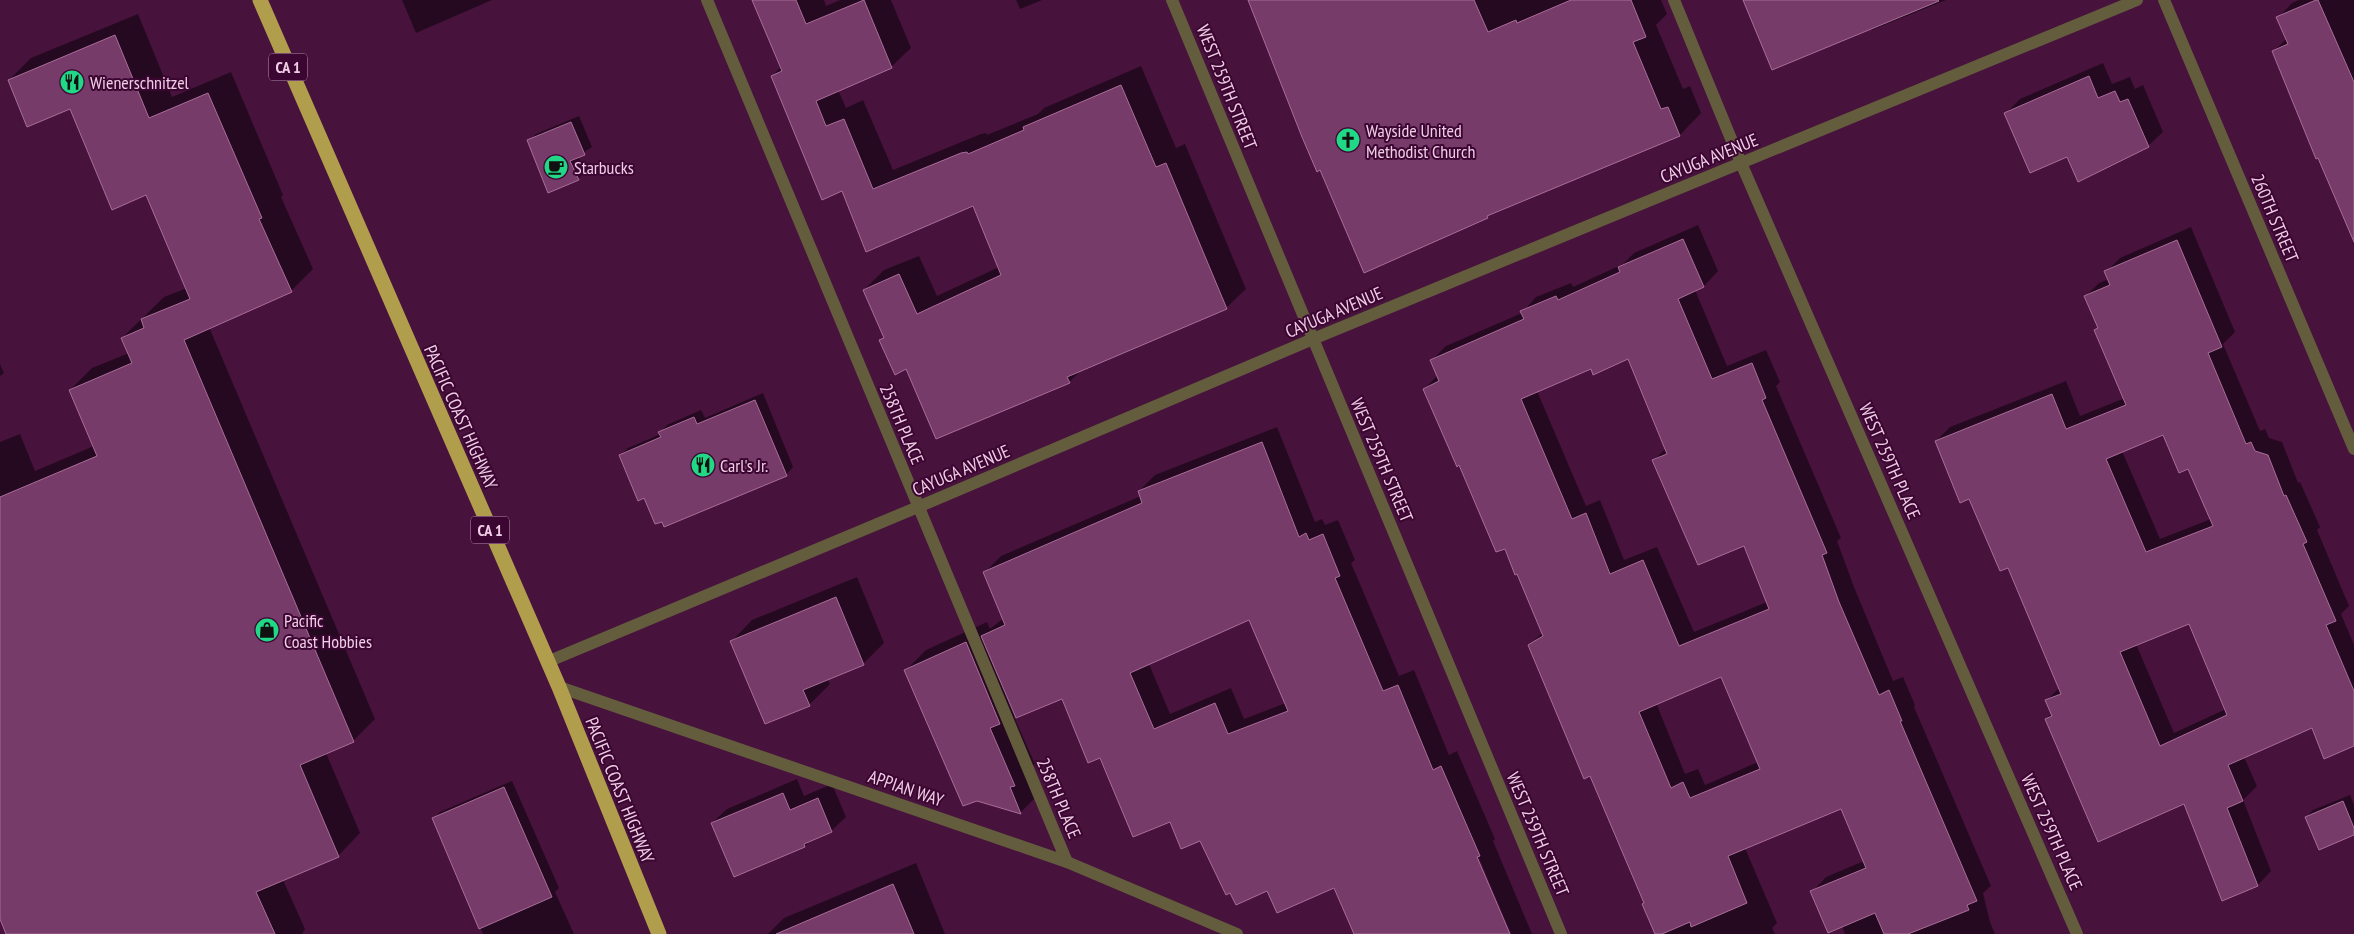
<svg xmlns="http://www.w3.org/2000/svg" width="2354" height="934" font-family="'PT Sans Narrow',sans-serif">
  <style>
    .shadow { fill: #0007; fill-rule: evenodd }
    .building { fill: #773b69; stroke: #aa6d9a; fill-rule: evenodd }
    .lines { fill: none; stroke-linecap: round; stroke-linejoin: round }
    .street { stroke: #635c3d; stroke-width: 12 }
    .highway { stroke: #b09e4d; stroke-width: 15 }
    .labels { text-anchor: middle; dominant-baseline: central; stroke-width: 4; stroke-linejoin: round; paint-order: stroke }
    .shield { fill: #3c0632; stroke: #ba92b0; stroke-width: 1 }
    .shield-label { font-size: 16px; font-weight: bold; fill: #f0cee6 }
    .poi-label { font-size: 18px; fill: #f0cee6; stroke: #3c0632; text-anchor: start }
    .street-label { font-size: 18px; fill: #f0cee6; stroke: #3c0632 }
  </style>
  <rect width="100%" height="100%" fill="#47123c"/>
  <!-- shadow -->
  <g class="shadow">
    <path d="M402,0h90l-76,33z"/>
    <path d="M754,0h70l2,6 14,-6h51l20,48 -20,19 -53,23 8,18 17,-8 30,70 88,-36 5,-1 1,2 51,-21 6,-6 97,-42 35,82 9,-4 61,145 -20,19 -143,61 -14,13 -162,-14 -26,-27 4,-5 -21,-46 20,-20 35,-14 18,40 62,-29 -25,-63 -132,-14 -70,-114 10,-10z"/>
    <path d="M1016,0h26l-22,9z"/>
    <path d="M1248,0h413l6,14 -11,11 27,64 7,-3 11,27 -21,22 -190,78 -3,4 -166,-48 -3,1z"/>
    <path d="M1750,0h196l-74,30 -1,-2z"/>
    <path d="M2299,0h55v239l-80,-188 13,-13 -9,-20 14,-15z"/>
    <path d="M138,14l34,83 59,-25 52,123 -2,2 32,72 -22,22 -82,36 166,392 -22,22 -27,12 34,80 -22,23 -55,24 22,49 -3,5h-294l-8,-19v-473l20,-8 15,37 59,-25 -24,-56 22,-22 37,-15 -7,-15 42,-41 23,-9 -40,-94 -77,-86 -61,-28 22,-22z"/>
    <path d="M2103,63l9,21 18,-7 5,12 8,-4 20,47 -15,14 -80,9 -63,-41 15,-15z"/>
    <path d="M579,116l13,31 -14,9 7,16 -7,7 -49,-38 7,-7z"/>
    <path d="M1698,225l20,46 -14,15 -9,4 32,76 39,-16 14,32 -4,4 65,152 -4,3 17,46 39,94 10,-4 12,28 -1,2 77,179 -8,7 7,29 5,12h-150l-3,-8 -30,-34 14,-15 38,-16 -22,-54 -97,41 32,75 -5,5 3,6h-119l-11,-31 -54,-128 -62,-129 14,-14 -38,-85 -45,-83 -36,-75 14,-14 -6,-15 14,-14 76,-33 14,-16 35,-14 2,4 50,-23 11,-11zM1629,358l37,90 -12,12 91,85 22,57 -73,30 -37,-85 -33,13 -24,-60 -14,6 -49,-115 55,-23zM1721,675l37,87 -53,23 -7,-16 -13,5 -29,-71z"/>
    <path d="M2191,227l44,105 -12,12 37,87 5,-2 4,9 13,4 16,41 2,-1 20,45 -3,3 32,76 -8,8 13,31v100l-41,-19 -69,31 13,29 -14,14 28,71 -13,14 -36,14 -38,-97 -138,-83 6,-6 -6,-12 14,-14 -52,-121 -72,-125 14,-14 116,-46 14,35 45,-18 -29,-68 3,-3 -14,-30 14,-14 10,-4 -3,-7 14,-14zM2164,433l25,34 22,52 -51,20 -38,-88zM2189,622l37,87 -52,24 -38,-89z"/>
    <path d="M0,364l4,9 -4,3z"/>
    <path d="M763,393l30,74 -7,8 -142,22 -24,-41 8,-8 33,-14 -1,-2 7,-7 34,-15 4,8z"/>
    <path d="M1277,427l38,95 7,-3 3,6 13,-5 17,40 -4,3 48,113 15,-6 35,85 8,-4 38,88 -2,2 39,93h-21l-35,-83 -3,1 35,82h-153l-21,-48 -66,3 -67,-50 -31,-19 -69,-64 -39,-58 -48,19 21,47 -4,4 10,24 -20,20 -44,-12 -72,-129 21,-21 61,-28 3,7 14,-11 -19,-46 16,-16 140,-60 -2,-5 16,-16zM1250,618l36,85 -42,16 -13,-31 -61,26 -21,-50z"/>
    <path d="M857,577l27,66 -21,21 -36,15 3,5 -21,21 -77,-64 20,-21z"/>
    <path d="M797,779l7,17 28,-12 14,33 -15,14 -20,9 -6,6 -70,30 -23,-53 15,-14z"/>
    <path d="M512,781l47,107 -4,4 19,42h-91l-50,-115 7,-7z"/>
    <path d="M2350,795l4,10v28l-48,-16 7,-7z"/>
    <path d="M916,863l29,71h-177l16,-16z"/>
  </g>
  <!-- building -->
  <g class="building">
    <path d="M752,0h44l10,24 58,-24 28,68 -76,33 10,25 18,-7 29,70 88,-36 6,-1 1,2 56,-24 -1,-3 98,-42 35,82 10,-4 61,146 -160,68 3,6 -134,56 -30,-70 -11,6 -16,-35 5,-2 -21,-48 36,-16 18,40 84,-39 -28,-69 -107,46 -24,-61 -20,9 -51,-124 11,-5z"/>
    <path d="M1248,0h226l14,32 28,-12 1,3 54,-23h60l15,37 -13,5 28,67 7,-2 12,29 -193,80 1,2 -124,55 -44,-103 -3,2 -15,-35z"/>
    <path d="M1743,0h195l1,1 -167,69z"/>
    <path d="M2316,0h2l36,82v160l-36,-84 -2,1 -44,-108 16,-7 -12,-27z"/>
    <path d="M115,35l34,83 59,-25 54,125 -3,1 33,73 -108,48 170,402 -54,23 39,92 -83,35 19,42h-269l-6,-15v-422l97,-41 -28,-66 63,-27 -11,-25 23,-10 -3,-9 49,-20 -44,-104 -34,15 -42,-101 -43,18 -19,-47z"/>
    <path d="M2089,76l9,22 17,-7 5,11 8,-3 21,48 -71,35 -11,-25 -37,16 -26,-60z"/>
    <path d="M571,122l14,33 -15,6 9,19 -31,13 -21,-53z"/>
    <path d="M1683,239l21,48 -26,12 34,80 40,-16 14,35 -4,2 65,153 -5,2 17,47 40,93 10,-5 13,31h-2l77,180 -10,4 2,5 -61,24h-24l-9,-21 -47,20 -18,-42 56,-23 -25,-59 -113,47 19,47 -56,24 -1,-5 -28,12h-7l-13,-30 2,-1 -54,-127 -6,3 -56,-134 15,-9 -26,-62 -2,1 -10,-26 -9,3 -37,-87 -2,2 -34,-78 16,-8 -9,-21 94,-41 -4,-8 36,-15 2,4 62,-28 -2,-5zM1628,359l39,95 -15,6 46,105 46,-19 25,63 -90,37 -36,-86 -33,14 -24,-61 -14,6 -51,-120 70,-30 2,6zM1721,677l39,92 -70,29 -7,-16 -12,6 -32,-76z"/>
    <path d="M2177,240l45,107 -14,6 38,91 5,-2 4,9 13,4 16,41 2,-1 8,18 13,29 -4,2 33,77 -10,4 28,66v55l-30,13 -12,-31 -84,37 15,36 -16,7 31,78 -36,15 -38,-97 -86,38 -53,-123 7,-3 -7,-16 16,-6 -53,-126 -8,3 -31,-72 -9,4 -25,-62 117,-47 14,35 60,-24 -32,-75 4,-2 -14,-32 26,-11 -6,-14zM2163,435l16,38 9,-4 25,57 -67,26 -40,-93zM2189,624l38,91 -67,31 -40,-94z"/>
    <path d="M755,400l32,76 -123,51 -2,-5 -7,2 -11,-26 -6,3 -19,-46 42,-18 -3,-5 36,-15 3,7z"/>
    <path d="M1262,442l37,95 7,-4 3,7 14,-6 17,42 -5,2 48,113 15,-6 35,85 8,-4 39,90 -3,1 33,77h-156l-20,-46 -57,25 -10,-22 -31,14 -6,-12 -4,2 -26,-54 -19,8 -11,-27 -37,15 -33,-79 -12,5 -26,-64 -46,19 -35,-82 24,-11 -22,-53 159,-69 -4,-12zM1249,620l39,91 -60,23 -13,-31 -61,26 -24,-56z"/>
    <path d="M836,597l28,68 -61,25 7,16 -45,18 -35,-83z"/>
    <path d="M966,642l34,82 -10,4 25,58 -5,1 11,27 -44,-13 -14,5 -59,-136z"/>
    <path d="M504,787l48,110 -73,32 -47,-111z"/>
    <path d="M783,793l7,17 28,-12 14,34 -28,12 1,3 -71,30 -23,-54z"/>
    <path d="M2343,801l11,27v7l-35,15 -14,-33z"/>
    <path d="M893,884l21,50h-138z"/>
  </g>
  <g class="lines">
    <!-- street -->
    <g class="street">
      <path d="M707,0l360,862"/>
      <path d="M1172,0l389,934"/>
      <path d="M1674,0l67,163 336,771"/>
      <path d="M2164,0l190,449"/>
      <path d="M547,662l371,-155 395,-168 824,-339"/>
      <path d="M559,687l508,175 170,72"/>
    </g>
    <!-- highway -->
    <path class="highway" d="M260,0l299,687 100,247"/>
  </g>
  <!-- icons -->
  <defs>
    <symbol id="restaurant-disc" viewBox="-11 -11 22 22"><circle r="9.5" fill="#21d887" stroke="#3c0632"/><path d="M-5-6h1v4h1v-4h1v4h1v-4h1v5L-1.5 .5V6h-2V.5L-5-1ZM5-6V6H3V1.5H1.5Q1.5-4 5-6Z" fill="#111"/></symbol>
    <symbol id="church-disc" viewBox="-11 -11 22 22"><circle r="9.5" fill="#21d887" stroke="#3c0632"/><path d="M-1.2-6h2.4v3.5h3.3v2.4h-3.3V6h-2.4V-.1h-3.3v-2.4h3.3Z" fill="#111"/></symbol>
    <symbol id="cafe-disc" viewBox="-11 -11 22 22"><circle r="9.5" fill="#21d887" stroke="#3c0632"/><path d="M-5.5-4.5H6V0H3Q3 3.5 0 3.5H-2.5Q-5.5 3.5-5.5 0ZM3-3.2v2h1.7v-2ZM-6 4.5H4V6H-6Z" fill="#111"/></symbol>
    <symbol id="shop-disc" viewBox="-11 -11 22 22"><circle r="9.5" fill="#21d887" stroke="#3c0632"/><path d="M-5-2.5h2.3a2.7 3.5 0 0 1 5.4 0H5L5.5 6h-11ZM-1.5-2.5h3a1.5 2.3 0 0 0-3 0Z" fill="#111"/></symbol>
  </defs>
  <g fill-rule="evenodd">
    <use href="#restaurant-disc" x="58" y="68" width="28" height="28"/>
    <use href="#church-disc" x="1334" y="126" width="28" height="28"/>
    <use href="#cafe-disc" x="542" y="153" width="28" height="28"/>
    <use href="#restaurant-disc" x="689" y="451" width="28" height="28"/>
    <use href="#shop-disc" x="253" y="616" width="28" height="28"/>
  </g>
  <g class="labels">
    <!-- shield labels -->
    <g class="shield">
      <rect x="269" y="53.5" width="38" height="27" rx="4"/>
      <rect x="471" y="516.5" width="38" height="27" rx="4"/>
    </g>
    <g class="shield-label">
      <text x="288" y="67">CA 1</text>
      <text x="490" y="530">CA 1</text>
    </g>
    <!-- poi labels -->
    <g class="poi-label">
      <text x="90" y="82">Wienerschnitzel</text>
      <text x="1366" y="130">Wayside United<tspan x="1366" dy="21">Methodist Church</tspan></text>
      <text x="574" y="167">Starbucks</text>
      <text x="720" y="465">Carl's Jr.</text>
      <text x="284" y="620">Pacific<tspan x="284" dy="21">Coast Hobbies</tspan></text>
    </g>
    <!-- street labels -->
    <g class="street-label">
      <text transform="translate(1227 87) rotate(68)">WEST 259TH STREET</text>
      <text transform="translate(1709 158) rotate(-22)">CAYUGA AVENUE</text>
      <text transform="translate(2275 218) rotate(67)">260TH STREET</text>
      <text transform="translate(1334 312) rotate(-23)">CAYUGA AVENUE</text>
      <text transform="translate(461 417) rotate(66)">PACIFIC COAST HIGHWAY</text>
      <text transform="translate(902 424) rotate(67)">258TH PLACE</text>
      <text transform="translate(1382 460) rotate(67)">WEST 259TH STREET</text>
      <text transform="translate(1890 461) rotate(66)">WEST 259TH PLACE</text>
      <text transform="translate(961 470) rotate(-23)">CAYUGA AVENUE</text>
      <text transform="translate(906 788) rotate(19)">APPIAN WAY</text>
      <text transform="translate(620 790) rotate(68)">PACIFIC COAST HIGHWAY</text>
      <text transform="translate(1059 798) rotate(67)">258TH PLACE</text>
      <text transform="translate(2052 832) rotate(66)">WEST 259TH PLACE</text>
      <text transform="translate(1538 834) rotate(67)">WEST 259TH STREET</text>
    </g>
  </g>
</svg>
